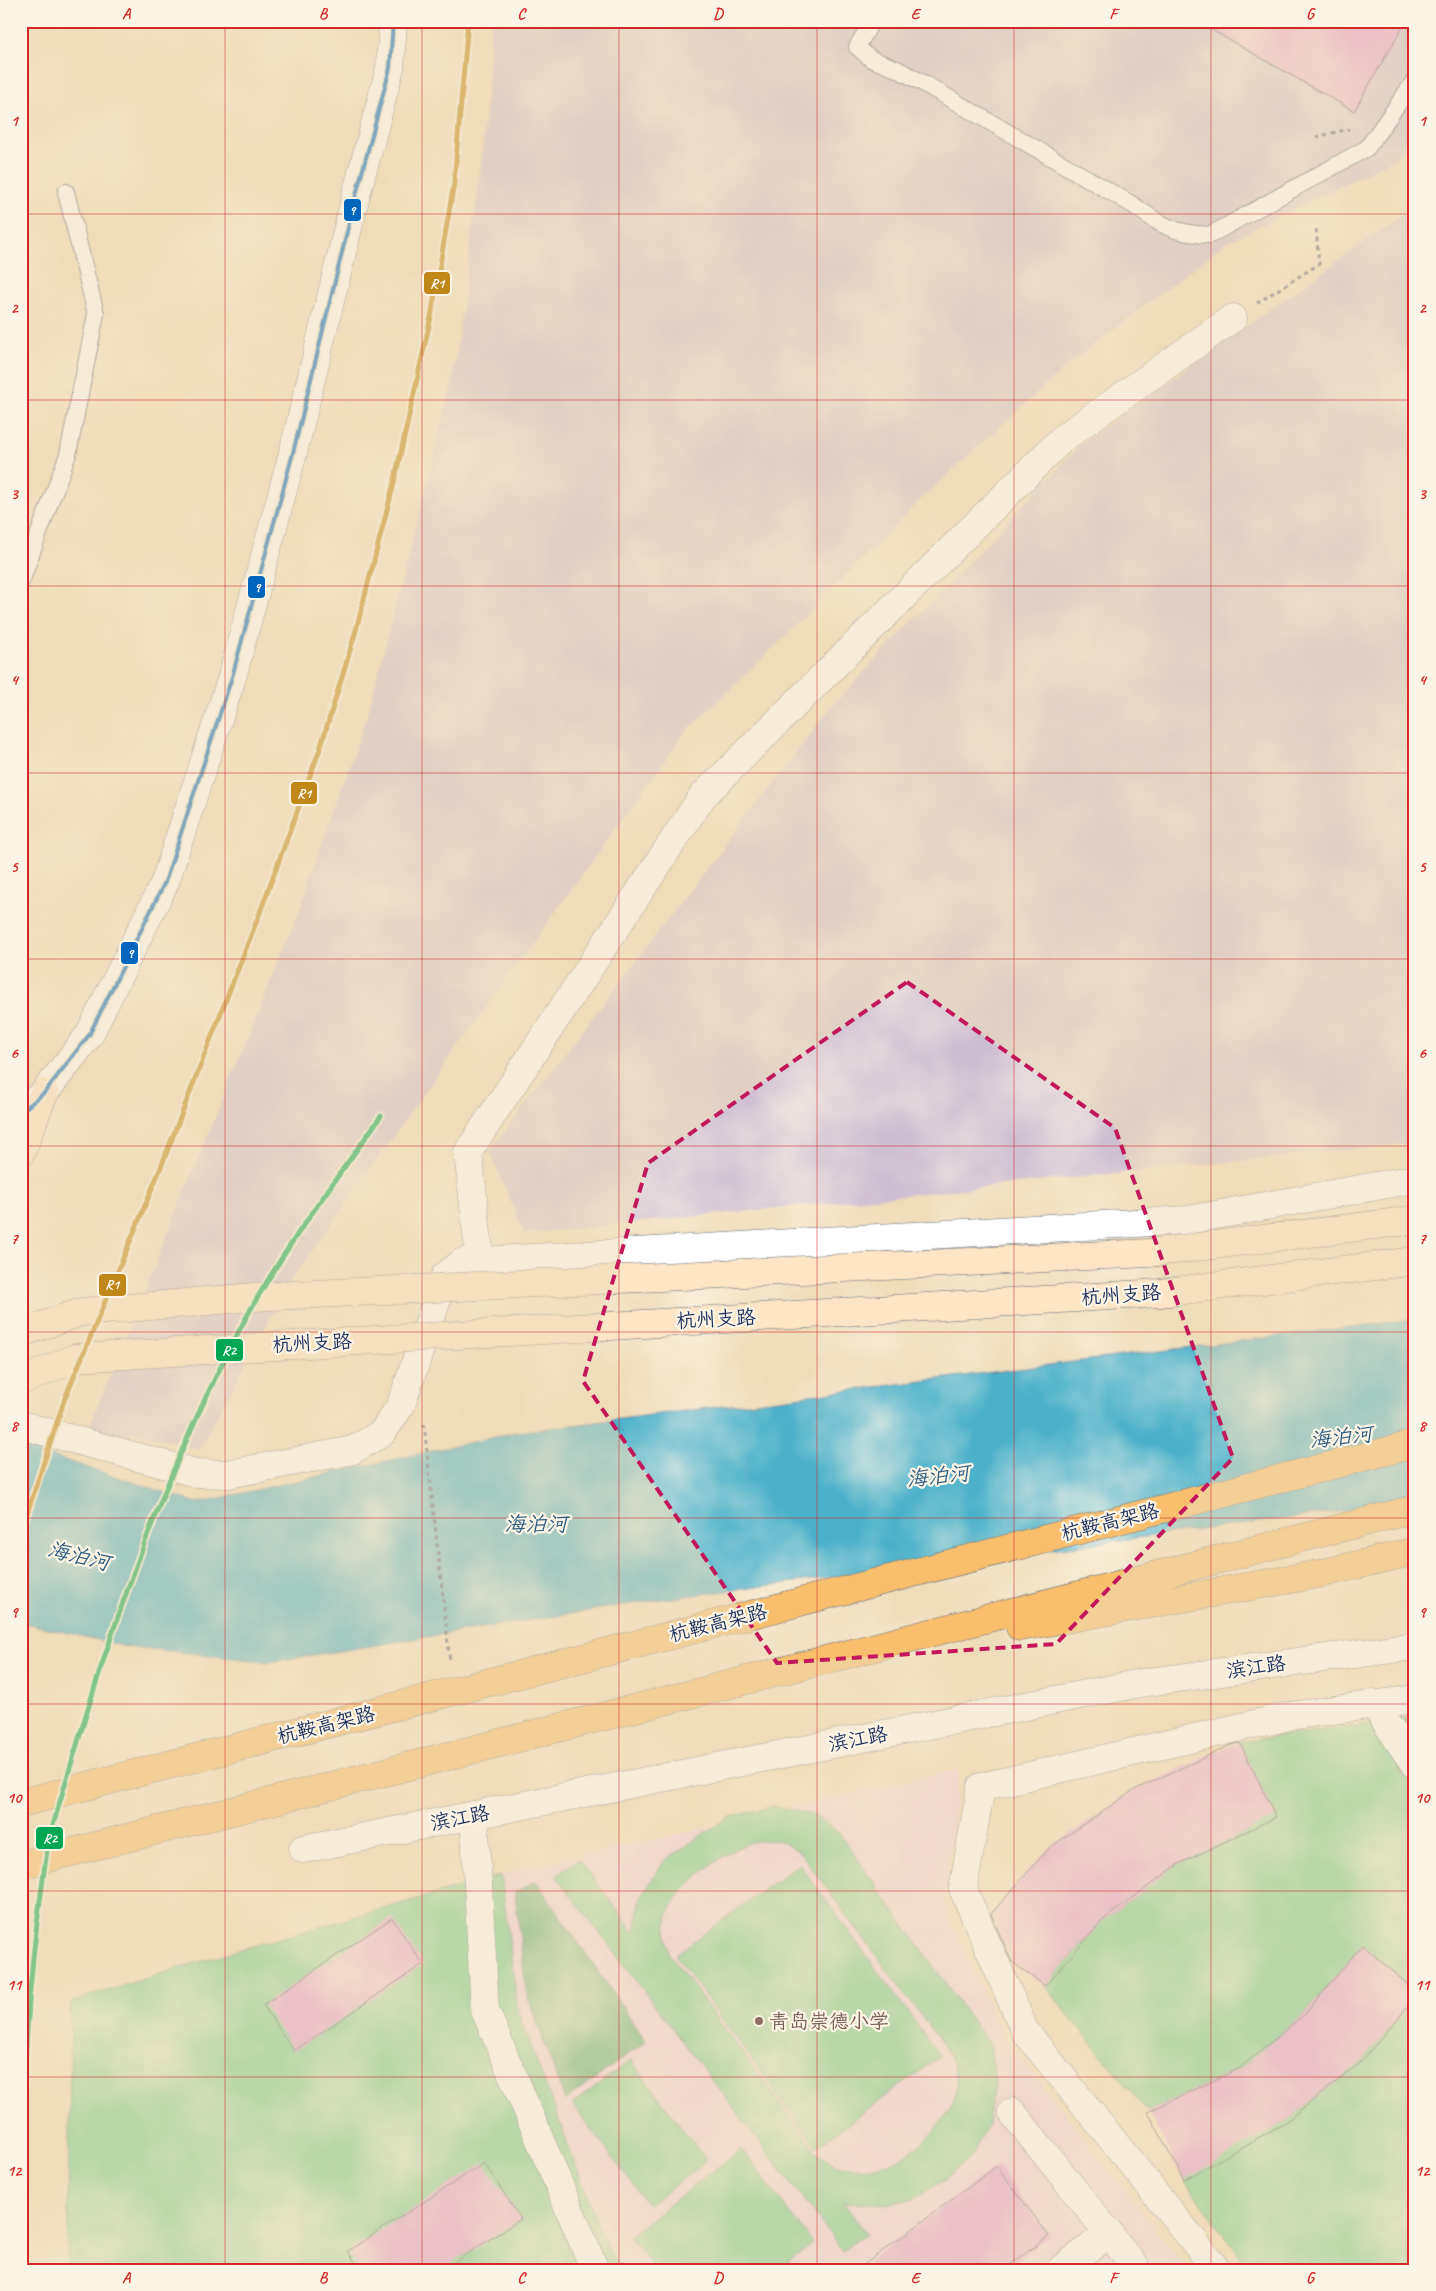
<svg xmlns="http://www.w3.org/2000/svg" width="1436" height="2291" font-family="Caveat,'LXGW WenKai TC',sans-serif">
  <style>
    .built { fill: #f0d0e5 }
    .industrial { fill: #cebed2 }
    .green { fill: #7ad095; stroke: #4a807a; fill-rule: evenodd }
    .forest { fill: #63b27e; stroke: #3f706e }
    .water { fill: #4cb1cb; stroke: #347094 }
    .building { fill: #e5a1d7 }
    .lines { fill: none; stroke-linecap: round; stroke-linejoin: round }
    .lane-casing { stroke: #656c7e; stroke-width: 18 }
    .street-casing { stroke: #656c7e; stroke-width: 29 }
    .secondary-casing { stroke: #656c7e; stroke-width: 29 }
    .highway-casing { stroke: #656c7e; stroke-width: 29 }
    .path { stroke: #656c7e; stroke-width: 3; stroke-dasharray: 4 4; stroke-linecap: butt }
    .lane { stroke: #fff; stroke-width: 16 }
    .street { stroke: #fff; stroke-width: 28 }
    .secondary { stroke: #fde5c5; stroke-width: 28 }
    .highway { stroke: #f9bf6d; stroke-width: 28 }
    .secondary-bridge-casing { stroke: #656c7e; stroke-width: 29; stroke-linecap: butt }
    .highway-bridge-casing { stroke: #656c7e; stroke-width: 29; stroke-linecap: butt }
    .secondary-bridge { stroke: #fde5c5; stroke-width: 28 }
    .highway-bridge { stroke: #f9bf6d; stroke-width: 28 }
    .bus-1-casing { stroke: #fcf5e5; stroke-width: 8 }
    .bus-1 { stroke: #0065bd; stroke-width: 4 }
    .rail-1-casing { stroke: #fcf5e5; stroke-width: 9 }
    .rail-2-casing { stroke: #fcf5e5; stroke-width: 9 }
    .rail-1 { stroke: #c08818; stroke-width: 5 }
    .rail-2 { stroke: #00a651; stroke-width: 5 }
    .marked { fill: none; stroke: #c2185b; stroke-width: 4; stroke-dasharray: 10 6; stroke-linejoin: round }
    .grid { fill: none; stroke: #d62828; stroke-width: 1; stroke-opacity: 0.55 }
    .education-dot { fill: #8d6e63; stroke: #fcf5e5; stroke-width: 2 }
    .labels { text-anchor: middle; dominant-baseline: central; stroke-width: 4.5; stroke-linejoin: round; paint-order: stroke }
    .street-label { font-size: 20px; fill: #1b2f5e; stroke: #fcf5e5 }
    .education-label { font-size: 20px; fill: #785e54; stroke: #fcf5e5; text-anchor: start }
    .water-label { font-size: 21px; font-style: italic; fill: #2c5c84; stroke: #fcf5e5 }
    .line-badge { stroke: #fcf5e5; stroke-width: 2 }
    .badge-label { font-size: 14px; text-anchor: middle; font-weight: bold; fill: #fff }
    .neatline { fill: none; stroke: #d62828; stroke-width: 2 }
    .grid-label { font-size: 16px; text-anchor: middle; font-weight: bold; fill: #d62828 }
  </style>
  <rect width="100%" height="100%" fill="#fcf5e5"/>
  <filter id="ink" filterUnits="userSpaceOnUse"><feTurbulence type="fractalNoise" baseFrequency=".02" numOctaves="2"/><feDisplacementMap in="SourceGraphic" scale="10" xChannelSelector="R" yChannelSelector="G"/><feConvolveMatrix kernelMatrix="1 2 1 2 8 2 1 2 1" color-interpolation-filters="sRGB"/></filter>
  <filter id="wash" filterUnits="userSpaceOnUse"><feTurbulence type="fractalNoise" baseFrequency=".0096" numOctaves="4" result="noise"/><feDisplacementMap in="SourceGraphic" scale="20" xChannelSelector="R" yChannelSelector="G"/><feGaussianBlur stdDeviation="1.12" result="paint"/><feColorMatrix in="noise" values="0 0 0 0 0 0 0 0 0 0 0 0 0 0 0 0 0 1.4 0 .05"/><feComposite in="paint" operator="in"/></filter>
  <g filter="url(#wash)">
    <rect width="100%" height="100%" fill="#efdcb9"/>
    <!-- built -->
    <path class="built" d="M959,1769l-15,138 56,124 187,239h-566l-15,-24 -88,-234 -17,-137z"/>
    <!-- industrial -->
    <g class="industrial">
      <path d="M492,21h923v111l-19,26 -171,85 -156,121 -145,132 -118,120 -122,118 -275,380 -121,171 -89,164 -67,-17 -28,6 -16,-8 209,-513 72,-208 83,-324 29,-218z"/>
      <path d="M1415,206v937l-891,91 -34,-83 341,-444 252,-265z"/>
    </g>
    <!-- green -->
    <g class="green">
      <path d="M1415,1717v274l-53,-46 -57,69 -65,54 -92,44 -103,-126 58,-66 74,-55 99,-48 -37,-75z"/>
      <path d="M774,1806l39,9 26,18 151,213 5,33 -7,43 -16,34 -26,23 -33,20 -28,5 -42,-2 23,31 -23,18 -287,-375 22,-17 57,74 6,-37 24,-36 62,-42zM777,1840l22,11 151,204c2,9 6,20 7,30 0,14 -10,30 -19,41 -24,30 -61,51 -101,39 -7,-3 -14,-8 -20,-12l-147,-198c-4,-14 -5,-28 -1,-42 8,-25 53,-59 77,-69 8,-4 21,-3 31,-4z"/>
      <path d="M799,1864l141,192 -124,91 -141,-192z"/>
      <path d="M501,1875l17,137 88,234 15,24h-554l4,-268 143,-45z"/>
      <path d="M1415,1998v272h-165l-69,-95 102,-51 77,-61z"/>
      <path d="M631,2060l76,101 -59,44 -76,-101z"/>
      <path d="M741,2149l72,94 -35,27h-123l-26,-34z"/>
    </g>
    <!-- forest -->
    <path class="forest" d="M536,1881l110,160 -81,60 -39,-109 -11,-100z"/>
    <!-- water -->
    <path class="water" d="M1415,1319v183l-759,98 -386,62 -147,-16 -102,-24v-176l176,57 320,-71z"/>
    <g id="blocks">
      <!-- building -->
      <g class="building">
        <path d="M1196,21h210l-52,90z"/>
        <path d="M1240,1743l36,74 -99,48 -74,55 -58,66 -33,-24 -21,-48 58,-66 85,-58 97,-45z"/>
        <path d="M392,1918l31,46 -129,87 -31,-46z"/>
        <path d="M1362,1945l53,46v7l-55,65 -77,61 -99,56 -36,-68 92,-44 65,-54z"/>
        <path d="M484,2163l37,56 -79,51h-82l-12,-19z"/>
        <path d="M997,2166l52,70 -46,34h-146z"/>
      </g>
    </g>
  </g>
  <g filter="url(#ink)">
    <use href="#blocks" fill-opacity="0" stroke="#656c7e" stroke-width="1"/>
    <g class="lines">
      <defs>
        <g id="lane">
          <path d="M872,21l-15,26 14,12 26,10 26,14 210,122c27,20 42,29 77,30l157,-87 48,-68"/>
          <path d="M21,582l47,-128 28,-140 -30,-122"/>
        </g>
        <g id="street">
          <path d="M21,1112l23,-19 45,-58 76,-153 67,-205 61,-224 63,-258 34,-127 3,-47"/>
          <path d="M480,1261l-12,-109 234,-355 361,-359 170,-120"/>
          <path d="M21,1425l175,48 33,1 124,-24 29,-17 19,-28 44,-129 18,-14 725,-42 227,-41"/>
          <path d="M1373,1703l42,62"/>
          <path d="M474,1815l11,195 110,260"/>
          <path d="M303,1849l838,-166 274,-37"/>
          <path d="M1012,2112l126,158"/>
          <path d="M1060,2270l50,-37"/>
          <path d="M1217,2270l-192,-239 -62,-142 18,-102 308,-71 126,-17"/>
        </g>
        <path id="secondary" d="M21,1153l23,-60"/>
        <g id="highway">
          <path d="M792,1604l623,-160"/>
          <path d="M1020,1627l299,-53 96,-23"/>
          <path d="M809,1664l606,-155"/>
        </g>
      </defs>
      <!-- lane casing -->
      <use href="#lane" class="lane-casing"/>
      <!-- street casing -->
      <use href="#street" class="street-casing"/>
      <!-- secondary casing -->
      <use href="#secondary" class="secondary-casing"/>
      <!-- highway casing -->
      <use href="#highway" class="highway-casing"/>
      <!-- path -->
      <g class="path">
        <path d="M1316,137l33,-8"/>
        <path d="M1257,303l62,-39 -3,-37"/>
        <path d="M424,1424l26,238"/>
      </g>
      <!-- lane -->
      <use href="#lane" class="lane"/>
      <!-- street -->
      <use href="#street" class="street"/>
      <!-- secondary -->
      <use href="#secondary" class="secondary"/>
      <!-- highway -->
      <use href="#highway" class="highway"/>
      <defs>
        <g id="secondary-bridge">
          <path d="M21,1333l60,-21 173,-15 895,-44 266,-33"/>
          <path d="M21,1381l54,-23 1085,-65 255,-32"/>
        </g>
        <g id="highway-bridge">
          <path d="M21,1803l771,-199"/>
          <path d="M21,1865l788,-201"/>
        </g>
      </defs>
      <!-- secondary-bridge casing -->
      <use href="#secondary-bridge" class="secondary-bridge-casing"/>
      <!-- highway-bridge casing -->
      <use href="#highway-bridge" class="highway-bridge-casing"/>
      <!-- secondary-bridge -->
      <use href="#secondary-bridge" class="secondary-bridge"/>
      <!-- highway-bridge -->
      <use href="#highway-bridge" class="highway-bridge"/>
      <defs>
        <path id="bus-1" d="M21,1112l23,-19 45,-58 76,-153 67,-205 61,-224 63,-258 34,-127 3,-47"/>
      </defs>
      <!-- bus-1 casing -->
      <use href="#bus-1" class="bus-1-casing"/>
      <!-- bus-1 -->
      <use href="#bus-1" class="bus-1"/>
      <defs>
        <path id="rail-1" d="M21,1532l44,-134 94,-226 100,-257 61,-166 35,-115 39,-151 37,-166 23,-134 14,-162"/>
        <g id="rail-2">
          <path d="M21,2153c3,-84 7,-168 19,-252 3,-20 5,-41 9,-61 9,-34 20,-68 30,-102 42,-139 92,-278 160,-407 39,-75 93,-146 142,-215"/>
          <path d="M21,2229l3,41"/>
        </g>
      </defs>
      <!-- rail-1 casing -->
      <use href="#rail-1" class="rail-1-casing"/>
      <!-- rail-2 casing -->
      <use href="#rail-2" class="rail-2-casing"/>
      <!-- rail-1 -->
      <use href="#rail-1" class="rail-1"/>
      <!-- rail-2 -->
      <use href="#rail-2" class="rail-2"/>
    </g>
  </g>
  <!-- marked area -->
  <path d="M0 0H1436V2291H0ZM907,982l208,146 118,330 -177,186 -279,19 -194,-282 65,-218z" fill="#efdcb9" fill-opacity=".55" fill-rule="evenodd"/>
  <path class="marked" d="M907,982l208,146 118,330 -177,186 -279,19 -194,-282 65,-218z"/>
  <!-- grid -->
  <path class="grid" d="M225,21v2249M422,21v2249M619,21v2249M817,21v2249M1014,21v2249M1211,21v2249M21,214h1394M21,400h1394M21,586h1394M21,773h1394M21,959h1394M21,1146h1394M21,1332h1394M21,1518h1394M21,1704h1394M21,1891h1394M21,2077h1394"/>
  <!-- markers -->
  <circle class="education-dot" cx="759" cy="2021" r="5"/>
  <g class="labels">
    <!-- street labels -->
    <g class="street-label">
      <text transform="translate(1121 1295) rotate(-4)">杭州支路</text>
      <text transform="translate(716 1319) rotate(-3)">杭州支路</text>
      <text transform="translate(312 1343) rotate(-3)">杭州支路</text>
      <text transform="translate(1110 1522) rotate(-14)">杭鞍高架路</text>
      <text transform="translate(718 1623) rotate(-14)">杭鞍高架路</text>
      <text transform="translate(1256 1667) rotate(-8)">滨江路</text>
      <text transform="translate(326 1725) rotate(-14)">杭鞍高架路</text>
      <text transform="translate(858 1739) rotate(-11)">滨江路</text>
      <text transform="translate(460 1818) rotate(-11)">滨江路</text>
    </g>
    <!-- education labels -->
    <g class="education-label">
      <text x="769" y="2021">青岛崇德小学</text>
    </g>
    <!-- water labels -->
    <g class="water-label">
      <text transform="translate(1341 1437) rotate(-6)">海泊河</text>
      <text transform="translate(938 1476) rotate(-6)">海泊河</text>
      <text x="536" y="1524">海泊河</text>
      <text transform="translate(79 1556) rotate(14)">海泊河</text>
    </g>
  </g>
  <g class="line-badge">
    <rect x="343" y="198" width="19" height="24" rx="5" fill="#0065bd"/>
    <rect x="423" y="271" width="28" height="24" rx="5" fill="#c08818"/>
    <rect x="247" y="575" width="19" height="24" rx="5" fill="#0065bd"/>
    <rect x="290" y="781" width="28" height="24" rx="5" fill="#c08818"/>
    <rect x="120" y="941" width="19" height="24" rx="5" fill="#0065bd"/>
    <rect x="98" y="1273" width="29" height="24" rx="5" fill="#c08818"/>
    <rect x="215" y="1338" width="29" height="24" rx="5" fill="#00a651"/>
    <rect x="35" y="1826" width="29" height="24" rx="5" fill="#00a651"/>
  </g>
  <g class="badge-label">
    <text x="352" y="215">9</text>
    <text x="437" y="288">R1</text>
    <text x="257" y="592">9</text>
    <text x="304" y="798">R1</text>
    <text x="130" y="958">9</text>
    <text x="112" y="1289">R1</text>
    <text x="229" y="1355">R2</text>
    <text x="50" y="1843">R2</text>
  </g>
  <!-- margin -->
  <rect width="1436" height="2291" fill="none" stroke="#fcf5e5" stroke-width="55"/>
  <rect x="28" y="28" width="1380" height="2236" class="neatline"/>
  <g class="grid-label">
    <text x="126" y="19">A</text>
    <text x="323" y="19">B</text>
    <text x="521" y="19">C</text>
    <text x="718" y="19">D</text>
    <text x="915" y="19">E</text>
    <text x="1113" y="19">F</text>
    <text x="1310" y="19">G</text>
    <text x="14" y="126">1</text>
    <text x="1422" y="126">1</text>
    <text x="14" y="313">2</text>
    <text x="1422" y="313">2</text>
    <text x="14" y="499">3</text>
    <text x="1422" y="499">3</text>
    <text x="14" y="685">4</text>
    <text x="1422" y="685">4</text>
    <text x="14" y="872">5</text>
    <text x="1422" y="872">5</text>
    <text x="14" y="1058">6</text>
    <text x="1422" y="1058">6</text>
    <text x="14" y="1244">7</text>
    <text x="1422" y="1244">7</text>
    <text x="14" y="1431">8</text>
    <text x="1422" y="1431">8</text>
    <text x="14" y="1617">9</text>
    <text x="1422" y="1617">9</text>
    <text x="14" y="1803">10</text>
    <text x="1422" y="1803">10</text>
    <text x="14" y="1990">11</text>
    <text x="1422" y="1990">11</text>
    <text x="14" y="2176">12</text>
    <text x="1422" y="2176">12</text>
    <text x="126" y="2283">A</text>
    <text x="323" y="2283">B</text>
    <text x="521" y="2283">C</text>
    <text x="718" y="2283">D</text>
    <text x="915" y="2283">E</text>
    <text x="1113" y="2283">F</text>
    <text x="1310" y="2283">G</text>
  </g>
</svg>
